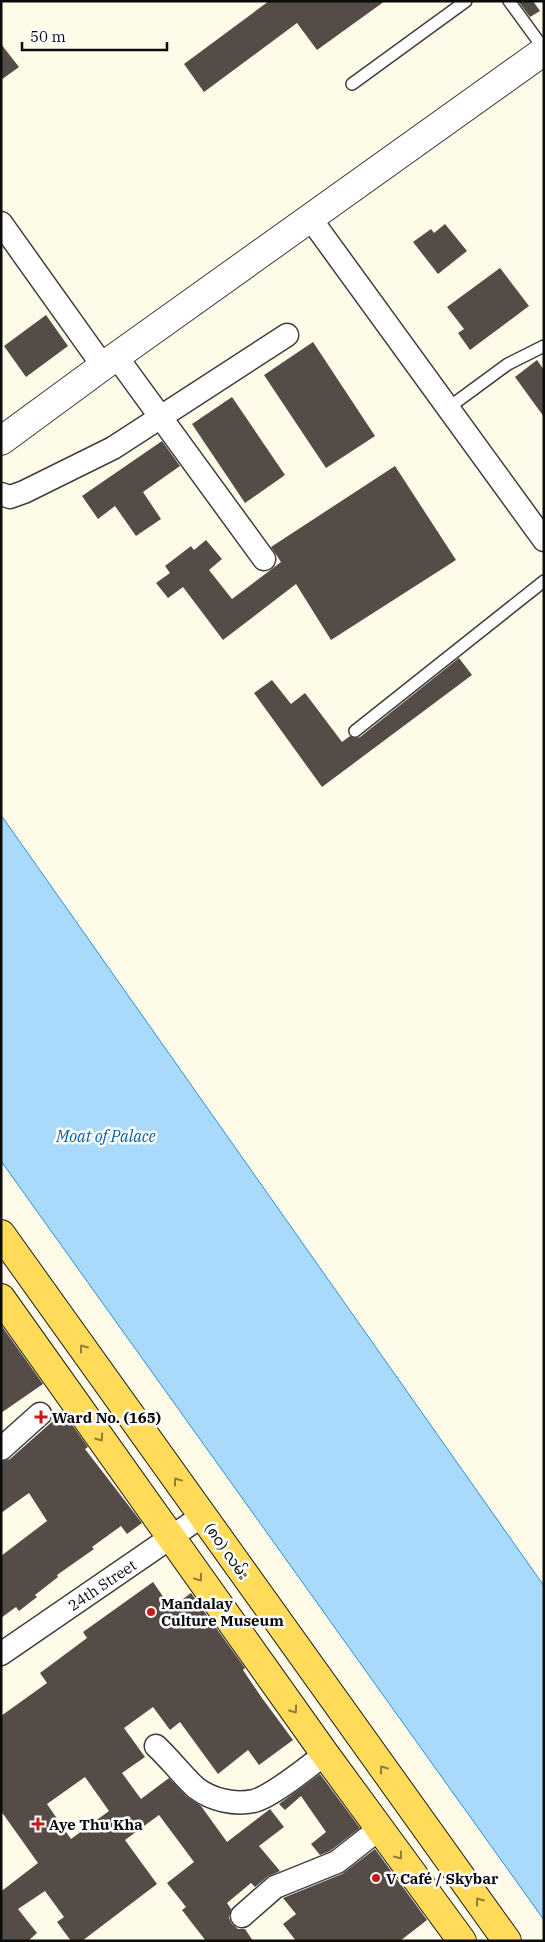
<svg xmlns="http://www.w3.org/2000/svg" width="545" height="1942" font-family="'IBM Plex Serif','Noto Sans Myanmar',serif">
  <style>
    .water { fill: #a9dafb; stroke: #2b8ed8 }
    .building { fill: #554c47; fill-rule: evenodd }
    .lines { fill: none; stroke-linecap: round; stroke-linejoin: round }
    .service-casing { stroke: #3e3e3e; stroke-width: 14 }
    .minor-casing { stroke: #3e3e3e; stroke-width: 25 }
    .tertiary-casing { stroke: #3e3e3e; stroke-width: 30 }
    .primary-casing { stroke: #1c1c1c; stroke-width: 30 }
    .service { stroke: #fff; stroke-width: 11 }
    .minor { stroke: #fff; stroke-width: 22 }
    .tertiary { stroke: #fff; stroke-width: 28 }
    .primary { stroke: #ffdb59; stroke-width: 28 }
    .oneway { stroke: #917d36 }
    .poi-dot { fill: #c5191d; stroke: #fff; stroke-width: 2 }
    .labels { text-anchor: middle; dominant-baseline: central; stroke-width: 5; stroke-linejoin: round; paint-order: stroke }
    .poi-label { font-size: 15px; font-weight: bold; fill: #0b0b0b; stroke: #fff; text-anchor: start }
    .street-label { font-size: 15px; fill: #0b0b0b; stroke: #fff }
    .water-label { font-size: 16px; font-style: italic; fill: #0c5ea5; stroke: #fff }
  </style>
  <rect width="100%" height="100%" fill="#fffbe9"/>
  <!-- water -->
  <path class="water" d="M1,815l543,771v334l-543,-759z"/>
  <!-- building -->
  <g class="building">
    <path d="M269,1h116l-68,49 -20,-27 -93,69 -20,-28z"/>
    <path d="M518,1h15l7,10 -10,6z"/>
    <path d="M1,44l18,23 -18,13z"/>
    <path d="M445,224l22,27 -29,23 -25,-32 18,-13 3,4z"/>
    <path d="M500,268l29,38 -59,44 -12,-17 6,-4 -17,-22z"/>
    <path d="M46,315l22,31 -42,31 -22,-31z"/>
    <path d="M313,342l62,94 -49,32 -62,-93z"/>
    <path d="M537,360l7,10v47l-29,-40z"/>
    <path d="M232,397l53,78 -40,28 -53,-79z"/>
    <path d="M162,441l18,25 -37,26 18,27 -25,17 -21,-30 -17,13 -16,-23z"/>
    <path d="M395,466l61,94 -125,80 -35,-56 -73,56 -40,-53 -15,11 -12,-15 14,-10 -5,-7 26,-20 3,4 12,-10 16,19 -13,11 23,29 49,-37 -10,-15z"/>
    <path d="M459,658l13,17 -150,112 -68,-94 18,-13 19,24 14,-11 37,49 8,-6 6,2 4,-1z"/>
    <path d="M1,1325l42,59 -42,29z"/>
    <path d="M63,1412l25,35 -3,2 57,74 -15,11 -6,-8 -29,21 2,2 -37,26 1,2 -23,18 2,2 -18,14 -3,-4 -15,11v-62l46,-35 -18,-28 -28,20v-51l9,-3z"/>
    <path d="M153,1582l18,26 20,-15 54,75 -2,2 19,28 31,42 -34,25 -11,-15 -30,24 -38,-52 -10,8 -17,-23 -29,21 21,29 -23,16 19,26 28,-21 18,19 14,9 26,36 43,-33 14,18 -25,19 21,25 -13,6 -12,10 -4,-4 -24,20 4,6 -2,9 3,6 6,5h7l8,12h-47l-14,-18 -10,-13 4,-3 -19,-24 27,-21 -35,-47 -34,25 32,44 -75,57h-11l-14,-19 7,-5 -19,-26 -27,18 19,24 -9,8h-27v-52l2,1 35,-27 -37,-52v-95l46,-33 -7,-10 47,-35 -4,-6zM85,1777l24,34 -38,28 -24,-35z"/>
    <path d="M320,1774l40,54 -30,23 -10,4 -9,-11 15,-12 -25,-36 -16,14 -6,-6z"/>
    <path d="M375,1849l52,71 -27,21h-104l-13,-17 13,-10 -13,-16 59,-24z"/>
  </g>
  <g class="lines">
    <defs>
      <g id="service">
        <path d="M509,1l35,48"/>
        <path d="M352,84l114,-83"/>
        <path d="M448,408l60,-44 36,-18"/>
        <path d="M355,731l189,-150"/>
      </g>
      <g id="minor">
        <path d="M310,218l234,322"/>
        <path d="M1,223l102,143"/>
        <path d="M116,356l148,203"/>
        <path d="M1,494l9,3 14,-5 89,-44 174,-113"/>
        <path d="M1,1449l39,-35"/>
        <path d="M1,1654l201,-138"/>
        <path d="M156,1746c14,13 26,29 40,42 16,12 38,17 58,13 19,-5 55,-35 71,-47"/>
        <path d="M242,1916l33,-29 62,-25 42,-33"/>
      </g>
      <path id="tertiary" d="M1,441l102,-75 441,-315"/>
      <g id="primary">
        <path d="M1,1234l506,707"/>
        <path d="M1,1298l324,456 137,187"/>
      </g>
    </defs>
    <!-- service casing -->
    <use href="#service" class="service-casing"/>
    <!-- minor casing -->
    <use href="#minor" class="minor-casing"/>
    <!-- tertiary casing -->
    <use href="#tertiary" class="tertiary-casing"/>
    <!-- primary casing -->
    <use href="#primary" class="primary-casing"/>
    <!-- service -->
    <use href="#service" class="service"/>
    <!-- minor -->
    <use href="#minor" class="minor"/>
    <!-- tertiary -->
    <use href="#tertiary" class="tertiary"/>
    <!-- primary -->
    <use href="#primary" class="primary"/>
  </g>
  <!-- one-way arrows -->
  <defs><path id="oneway-chevron" d="M-2-3.5L2.5 0L-2 3.5" fill="none" stroke-width="1.6" stroke-linecap="round" stroke-linejoin="round" transform="scale(1.25)"/></defs>
  <g class="oneway">
    <use href="#oneway-chevron" transform="translate(83 1348) rotate(-126)"/>
    <use href="#oneway-chevron" transform="translate(100 1438) rotate(55)"/>
    <use href="#oneway-chevron" transform="translate(177 1481) rotate(-126)"/>
    <use href="#oneway-chevron" transform="translate(199 1578) rotate(54)"/>
    <use href="#oneway-chevron" transform="translate(294 1710) rotate(54)"/>
    <use href="#oneway-chevron" transform="translate(383 1769) rotate(-126)"/>
    <use href="#oneway-chevron" transform="translate(399 1856) rotate(54)"/>
    <use href="#oneway-chevron" transform="translate(479 1901) rotate(-126)"/>
  </g>
  <!-- markers -->
  <g class="poi-dot">
    <path d="M38.5 1409.5h5v5h5v5h-5v5h-5v-5h-5v-5h5z"/>
    <circle cx="151" cy="1612" r="5"/>
    <path d="M35.5 1816.5h5v5h5v5h-5v5h-5v-5h-5v-5h5z"/>
    <circle cx="376" cy="1878" r="5"/>
  </g>
  <g class="labels">
    <!-- poi labels -->
    <g class="poi-label">
      <text x="52" y="1417">Ward No. (165)</text>
      <text x="161" y="1603">Mandalay<tspan x="161" dy="17">Culture Museum</tspan></text>
      <text x="49" y="1824">Aye Thu Kha</text>
      <text x="386" y="1878">V Café / Skybar</text>
    </g>
    <!-- street labels -->
    <g class="street-label">
      <text transform="translate(227 1551) rotate(55)">(၈၀) လမ်း</text>
      <text transform="translate(102 1585) rotate(-34)">24th Street</text>
    </g>
    <!-- water labels -->
    <g class="water-label">
      <text x="106" y="1136">Moat of Palace</text>
    </g>
  </g>
  <!-- border -->
  <rect width="545" height="1942" fill="none" stroke="#0b0b0b" stroke-width="5"/>
  <!-- scale -->
  <path d="M22 42v8h145v-8" fill="none" stroke="#0b0b0b" stroke-width="2.5"/>
  <text x="30" y="42" font-size="15" fill="#0b0b0b" stroke="#ffffff" stroke-width="4" paint-order="stroke">50 m</text>
</svg>
